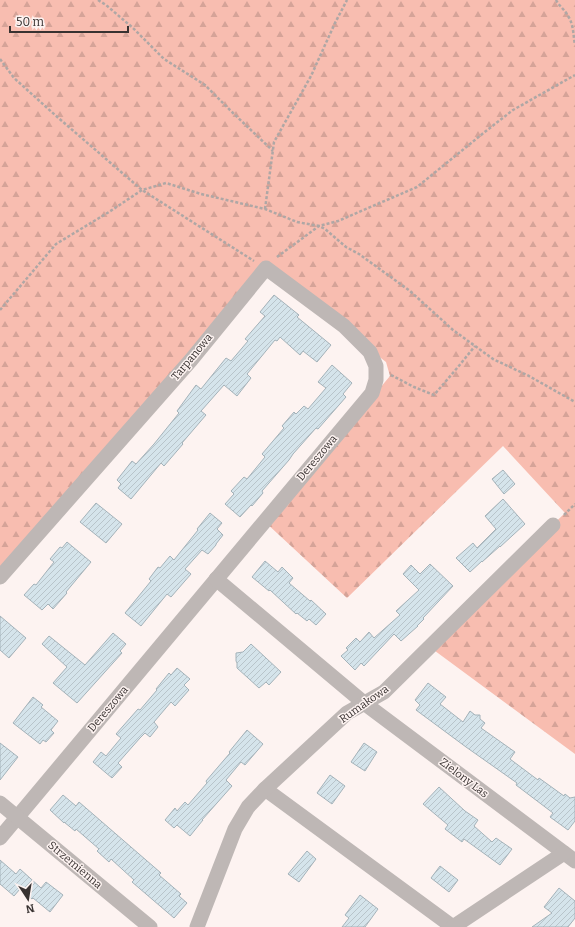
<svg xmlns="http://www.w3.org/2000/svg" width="575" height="927" font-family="Bitter,serif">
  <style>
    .forest { fill: url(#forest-firs) }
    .building { fill: url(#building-hatch); stroke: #a4b2b9 }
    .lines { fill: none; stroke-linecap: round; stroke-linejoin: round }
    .path { stroke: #afa7a5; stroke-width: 2.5; stroke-dasharray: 3 2; stroke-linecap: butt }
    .minor { stroke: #beb7b5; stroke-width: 15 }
    .labels { text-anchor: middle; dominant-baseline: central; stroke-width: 3; stroke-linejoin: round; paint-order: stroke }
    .street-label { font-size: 11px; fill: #383231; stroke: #fdf3f1 }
  </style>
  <defs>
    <pattern id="forest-firs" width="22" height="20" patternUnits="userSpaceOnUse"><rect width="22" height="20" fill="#f8bdb0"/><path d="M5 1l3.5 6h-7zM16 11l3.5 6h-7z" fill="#d5a398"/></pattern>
    <pattern id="building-hatch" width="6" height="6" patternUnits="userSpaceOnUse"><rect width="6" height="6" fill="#d5e4eb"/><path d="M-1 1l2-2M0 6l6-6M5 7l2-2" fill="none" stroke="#b8c4ca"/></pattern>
  </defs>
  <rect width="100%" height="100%" fill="#fdf3f1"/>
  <!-- forest -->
  <path class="forest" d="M0,0h575v754l-148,-109 138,-132 -62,-67 -156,152 -83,-77 80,-90 46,-55 -4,-14 -120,-93 -266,301z"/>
  <!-- building -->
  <g class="building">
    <path d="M274,295l25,20 -2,2 34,28 -14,17 -14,-11 -3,4 -20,-18 -3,4 -2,-1 -28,34 4,4 -14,18 -13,-11 -23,26 5,4 -24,28 1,1 -19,22 -3,-3 -30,36 -13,-11 3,-4 -4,-4 15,-19 4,3 18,-20 25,-31 -2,-2 19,-26 5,4 25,-31 5,3 17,-20 -3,-2 20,-23 -5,-4z"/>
    <path d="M332,365l20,18 -9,11 3,3 -28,32 -2,-1 -23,26 -4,6 -27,31 1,2 -11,13 -1,-1 -11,12 -15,-13 9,-10 -3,-3 13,-14 3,2 18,-22 -3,-3 22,-26 -2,-2 12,-14 2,2 8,-8 4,3 18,-21 -8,-6z"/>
    <path d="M503,470l12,14 -11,10 -12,-15z"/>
    <path d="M503,499l22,25 -25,23v-1l-18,16v-1l-12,11 -14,-14 17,-15 4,5 19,-19 -11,-13z"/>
    <path d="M96,503l26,21 -16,19 -26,-21z"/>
    <path d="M210,513l12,10 -5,6 6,6 -7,9v1l-8,9 -6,-4 -17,19 6,5 -20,23 -4,-3 -26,32 -16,-13 26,-32 -2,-2 9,-12 2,1 10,-12 4,4 24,-30 -1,-1z"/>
    <path d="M67,542l24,20 -25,30 1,1 -14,16 -5,-5 -6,6 -18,-15 10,-11 2,1 18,-23 -4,-3 10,-12 2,1z"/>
    <path d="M265,561l13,11 4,-5 11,11 -4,5 21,18 1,-1 15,14 -10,11 -7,-6 -2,2 -10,-8 -1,1 -26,-24 -1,1 -17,-14z"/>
    <path d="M430,564l23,22 -30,32 1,1 -7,7h1l-17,15 -7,-7 -30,32 -3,-3 -6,7 -14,-14 7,-6 -2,-2 10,-10 4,4 9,-10 5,6 26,-23 -4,-4 23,-21 -16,-16 8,-9 9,9z"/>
    <path d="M0,616l26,22 -17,20 -9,-8z"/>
    <path d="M113,633l13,11 -6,7 2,2 -45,50 -24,-20 14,-16 -25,-23 7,-8 36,29z"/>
    <path d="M251,644l30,28 -12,13 -3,-3 -7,6 -22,-20v-5l-1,-2v-8l7,-1z"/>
    <path d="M177,668l13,11 -6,6 5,5 -14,16 -4,-4 -17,20 4,5 -8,10 -5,-4 -5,5 -22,25 4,4 -10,11 -19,-16 8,-10 5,4 15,-18 -5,-4 22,-25 2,1 17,-20 -1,-1 13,-16 2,2z"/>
    <path d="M428,683l18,14 -6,7 23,18 7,-11 5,4h5v4l5,4 -4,5 34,24 -5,7 28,21 1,-2 25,18 1,-2 5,4 5,-1v24l-7,9 -18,-13 3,-4 -37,-28 1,-2 -51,-36 -50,-37 4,-5 -5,-5z"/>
    <path d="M33,697l10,8 -2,2 17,14 -7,9 3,3 -8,9 -3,-2 -3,4 -27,-21z"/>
    <path d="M247,730l16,14 -18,21 -4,-3 -15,18 6,6 -30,34h1l-13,16 -13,-11 -3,3 -9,-8 10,-12 2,3 8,-9 3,3 19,-22 -1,-2 24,-28 -1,-1z"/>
    <path d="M0,743l18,14 -18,23z"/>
    <path d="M364,743l13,9 -12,19 -14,-9z"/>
    <path d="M330,775l15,11 -13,18 -15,-11z"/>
    <path d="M439,787l26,24 13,9 -4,6 18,16 4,-4 16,11 -12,16 -36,-26 -2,3 -17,-13 3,-4 -25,-21z"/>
    <path d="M63,795l13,11 3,-4 82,71 -2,2 22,19 -2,2 8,7 -13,15 -42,-36 2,-2 -23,-21 -2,3 -12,-11 2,-2 -23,-20 -1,2 -11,-9v1l-14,-13z"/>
    <path d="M307,851l9,8 -17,23 -11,-8z"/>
    <path d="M0,860l16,14 4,-5 21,19 5,-6 17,13 -13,17 -17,-14 -1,1 -12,-10 -6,7 -14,-12z"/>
    <path d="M440,866l18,14 -9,12 -18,-14z"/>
    <path d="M559,888l16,13v17l-7,9h-36l20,-14 -8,-6z"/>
    <path d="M360,895l18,14 -13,18h-23l7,-9 -4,-3z"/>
  </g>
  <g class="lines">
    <!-- path -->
    <g class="path">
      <path d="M98,0l8,5 27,23 31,31 41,26 28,28 40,38"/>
      <path d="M556,0c3,6 9,10 12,16 6,9 5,19 7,29"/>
      <path d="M0,59l14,19 41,37 87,75 112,71"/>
      <path d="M265,209l9,-67 37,-66 24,-53 12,-23"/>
      <path d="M277,257l42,-31 19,-5 79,-34 69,-56 27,-21 62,-35"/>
      <path d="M0,310l56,-66 53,-32 33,-22 24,-7 35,11 64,15 32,13 22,4 6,3 21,18 13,7 51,37 43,39 40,29 36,17 46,26"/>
      <path d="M391,375l23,12 20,8 24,-28 17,-21"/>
      <path d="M564,515l11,-11"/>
    </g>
    <!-- minor -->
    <g class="minor">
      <path d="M0,577l191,-217 75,-92 78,58 26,26 6,14v14l-4,13 -372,445"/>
      <path d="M216,579l148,124 211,158"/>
      <path d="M265,789l188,138"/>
      <path d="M0,803l150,124"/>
      <path d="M197,927l38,-98 13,-22 17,-18 82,-76 37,-21 169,-167"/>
      <path d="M453,927l111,-74"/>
    </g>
  </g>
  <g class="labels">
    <!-- street labels -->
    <g class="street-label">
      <text transform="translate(192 357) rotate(-50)">Tarpanowa</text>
      <text transform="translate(317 458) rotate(-50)">Dereszowa</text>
      <text transform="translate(364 704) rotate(-35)">Rumakowa</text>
      <text transform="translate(108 709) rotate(-50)">Dereszowa</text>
      <text transform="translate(464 778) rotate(37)">Zielony Las</text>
      <text transform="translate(75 865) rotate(40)">Strzemienna</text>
    </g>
  </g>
  <!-- north arrow -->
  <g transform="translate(28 899) rotate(168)" stroke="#fdf3f1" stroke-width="3" paint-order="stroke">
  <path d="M0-3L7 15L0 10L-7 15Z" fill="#383231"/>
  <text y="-6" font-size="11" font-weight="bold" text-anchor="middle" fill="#383231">N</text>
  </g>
  <!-- scale -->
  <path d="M10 26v6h118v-6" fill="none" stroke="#383231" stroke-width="2"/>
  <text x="16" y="26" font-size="12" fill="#383231" stroke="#fdf3f1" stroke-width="3" paint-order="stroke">50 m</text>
</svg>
